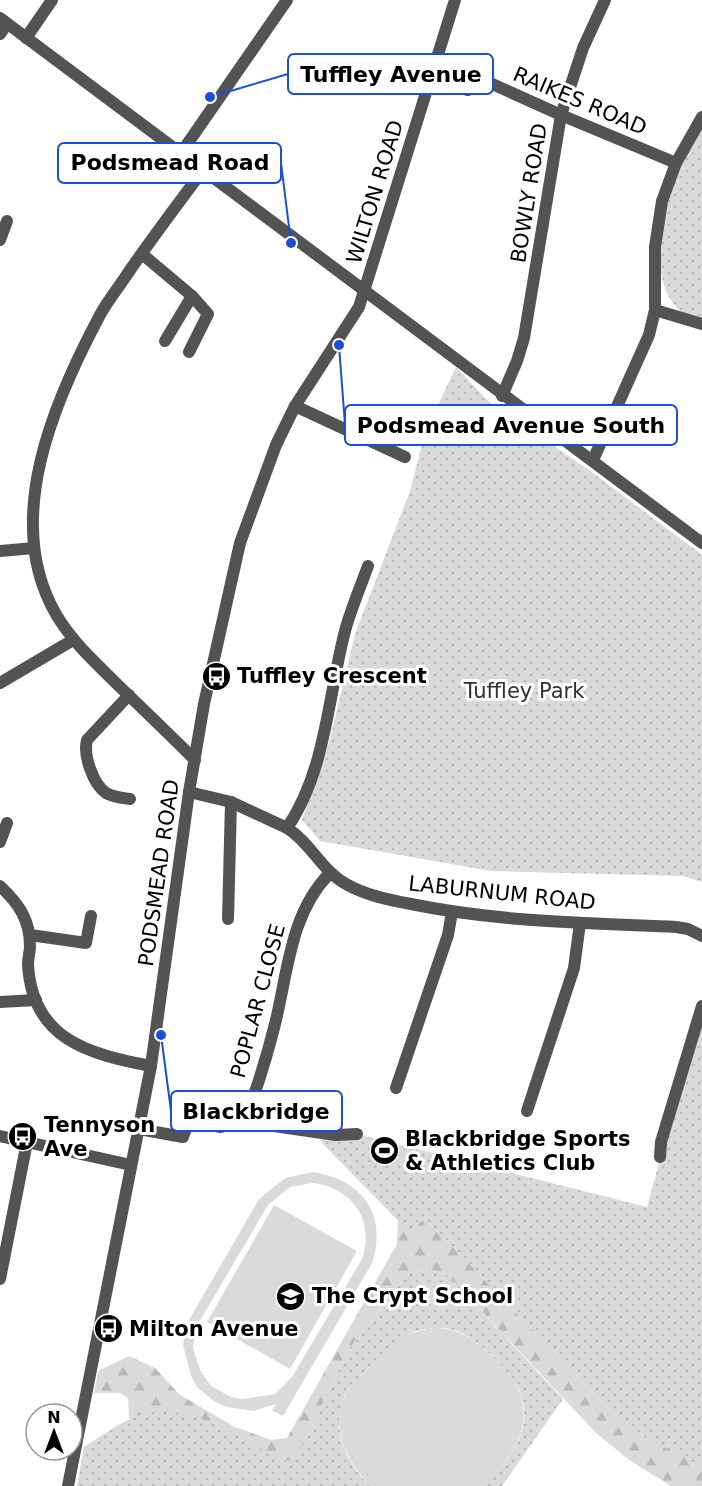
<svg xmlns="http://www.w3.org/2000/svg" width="702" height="1486" font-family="'DejaVu Sans',sans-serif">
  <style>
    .green { fill: #dadada; fill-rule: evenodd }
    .forest { fill: url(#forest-firs) }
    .park { fill: url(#park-dots) }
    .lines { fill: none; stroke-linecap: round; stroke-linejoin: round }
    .street { stroke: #535353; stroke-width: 12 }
    .labels { text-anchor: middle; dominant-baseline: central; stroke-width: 6; stroke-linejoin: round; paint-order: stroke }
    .street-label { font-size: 21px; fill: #000; stroke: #fff }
    .poi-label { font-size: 21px; font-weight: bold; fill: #000; stroke: #fff; text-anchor: start }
    .park-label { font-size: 21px; fill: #313131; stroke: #fff }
    .leader { fill: none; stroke: #1d4ed8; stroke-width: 2 }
    .callout-dot { fill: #1d4ed8; stroke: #fff; stroke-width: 2 }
    .callout { fill: #fff; stroke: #1d4ed8; stroke-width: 2 }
    .callout-label { font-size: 22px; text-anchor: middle; font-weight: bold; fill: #000 }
  </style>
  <defs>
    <pattern id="forest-firs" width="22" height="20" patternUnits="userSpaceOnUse" patternTransform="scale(1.5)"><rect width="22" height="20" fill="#dadada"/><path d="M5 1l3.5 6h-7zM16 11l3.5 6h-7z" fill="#b9b9b9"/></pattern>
    <pattern id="park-dots" width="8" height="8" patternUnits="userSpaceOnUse" patternTransform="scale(1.5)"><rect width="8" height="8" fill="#dadada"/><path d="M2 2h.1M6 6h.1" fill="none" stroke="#b9b9b9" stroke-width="1.8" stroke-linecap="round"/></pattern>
  </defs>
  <rect width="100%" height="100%" fill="#fff"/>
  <!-- green -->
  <g class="green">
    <path d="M313,1172c49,7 75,43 59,91l-89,153 -11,-6 4,-6 -22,7 -27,-4 -12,-5 -18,-15 -6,-11 -8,-31 6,-25 70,-121 26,-21zM313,1183c40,5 62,38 49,76l-70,118 -17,17 -33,5 -11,-2 -20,-11 -10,-14 -6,-17 -2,-10 5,-21 70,-119 22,-18z"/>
    <path d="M274,1205l83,46 -67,118 -83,-47z"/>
    <path d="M435,1328c27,1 36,10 56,27 52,46 37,90 -10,131h-111c-22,-24 -42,-59 -24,-92 5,-11 16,-20 24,-28 24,-27 29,-32 65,-38z"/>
  </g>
  <!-- forest -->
  <path class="forest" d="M425,1218l178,185 34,30 65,33v20h-31l-42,-26 -34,-28 -146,-156 -19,-7 -21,4 -61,77 -45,96 -12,15 -11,-1 -132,-46 -19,5 -1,-21 -8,-5h-26l4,-22 31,-15 26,12 25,27 55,32 36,13 16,-2 110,-194 1,-24 11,12z"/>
  <!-- park -->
  <g class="park">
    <path d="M702,125v194c-8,-3 -19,-4 -25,-11 -29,-32 -16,-93 -3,-129 7,-18 19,-36 28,-54z"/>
    <path d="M456,367l33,35 100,68 113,85v327l-19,-6 -192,-5 -171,-30 -18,-21 27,-77 26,-109 55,-143 15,-58z"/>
    <path d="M702,1006v460l-65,-33 -34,-30 -178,-185 -16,14 -87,-89 -5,-12 40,3 290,73z"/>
    <path d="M430,1269l19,7 114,123 -61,87h-21c50,-44 62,-85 8,-133 -16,-14 -30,-26 -52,-25 -30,1 -46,15 -65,36 -9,9 -21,19 -27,31 -16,33 2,68 25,91h-293l7,-39c15,-9 29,-20 44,-27 53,-26 108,16 152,40l11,1 12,-15 45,-96 61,-77z"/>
  </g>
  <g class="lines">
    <!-- street -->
    <g class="street">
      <path d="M0,18l702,525"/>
      <path d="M0,34l7,-10"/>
      <path d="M26,38l26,-38"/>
      <path d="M437,59l124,56 115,48"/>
      <path d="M413,69l19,6"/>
      <path d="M431,77l37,13"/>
      <path d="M181,153l106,-153"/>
      <path d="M0,240l7,-19"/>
      <path d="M142,254l50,42 16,18 -19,38"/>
      <path d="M655,310l47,14"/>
      <path d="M165,341l27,-45"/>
      <path d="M502,396l15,-35 7,-23 37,-223 22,-67 22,-48"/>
      <path d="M295,406l110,51"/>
      <path d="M593,460l56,-125 6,-25v-63l7,-46 14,-38 26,-46"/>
      <path d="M0,551l34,-3"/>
      <path d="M0,683l73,-43"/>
      <path d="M129,695l-42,45c-4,15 6,44 19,53 7,4 17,5 24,6"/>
      <path d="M195,760c-25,-25 -50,-49 -75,-73 -23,-23 -46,-43 -63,-71 -56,-94 -3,-215 43,-301 8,-15 19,-28 28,-42 24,-35 50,-69 75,-103"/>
      <path d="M189,792l42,10 56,26c39,-57 41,-132 58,-197 6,-22 15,-43 23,-65"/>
      <path d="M287,828c24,15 34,42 59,56 19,11 43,16 65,20 87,18 177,19 265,23l12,2 14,7"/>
      <path d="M0,842l7,-19"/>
      <path d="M329,874c-39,40 -41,98 -54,150 -6,24 -13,48 -21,71l-1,10 14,20 69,10 21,-1"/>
      <path d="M0,886c18,17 30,33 30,60 0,6 -2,12 -2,18 4,76 61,90 123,102"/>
      <path d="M228,919l3,-117"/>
      <path d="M30,935l56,8 5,-27"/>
      <path d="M0,1002l36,-2"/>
      <path d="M396,1088l52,-153 4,-23"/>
      <path d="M527,1111l47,-143 6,-45"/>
      <path d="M139,1129l44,8 6,-16 32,6"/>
      <path d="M0,1136l131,29"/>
      <path d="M660,1157l1,-15 41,-136"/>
      <path d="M0,1279l27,-137"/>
      <path d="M68,1486l83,-420 38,-274 15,-88 36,-161 36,-98 19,-39 64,-99 96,-307"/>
    </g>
  </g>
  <!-- icons -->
  <defs>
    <symbol id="bus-disc" viewBox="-11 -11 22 22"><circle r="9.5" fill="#000" stroke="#fff"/><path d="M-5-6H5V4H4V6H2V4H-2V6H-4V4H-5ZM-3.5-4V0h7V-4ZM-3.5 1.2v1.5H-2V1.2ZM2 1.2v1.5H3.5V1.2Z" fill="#fff"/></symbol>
    <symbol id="stadium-disc" viewBox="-11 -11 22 22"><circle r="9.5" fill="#000" stroke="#fff"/><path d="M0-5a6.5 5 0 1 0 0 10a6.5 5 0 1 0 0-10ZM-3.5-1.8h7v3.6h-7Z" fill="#fff"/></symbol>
    <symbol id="school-disc" viewBox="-11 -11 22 22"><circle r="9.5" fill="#000" stroke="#fff"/><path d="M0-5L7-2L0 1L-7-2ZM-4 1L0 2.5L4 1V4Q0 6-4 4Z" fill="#fff"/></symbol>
  </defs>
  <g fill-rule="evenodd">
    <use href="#bus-disc" x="200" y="660" width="33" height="33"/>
    <use href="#bus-disc" x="6" y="1120" width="33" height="33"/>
    <use href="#stadium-disc" x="368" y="1134" width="33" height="33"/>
    <use href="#school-disc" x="274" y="1280" width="33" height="33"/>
    <use href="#bus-disc" x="92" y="1312" width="33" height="33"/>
  </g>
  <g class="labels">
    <!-- street labels -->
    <g class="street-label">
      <text transform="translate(580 101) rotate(23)">RAIKES ROAD</text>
      <text transform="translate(375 192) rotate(-73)">WILTON ROAD</text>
      <text transform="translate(529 193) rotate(-81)">BOWLY ROAD</text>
      <text transform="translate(159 873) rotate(-82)">PODSMEAD ROAD</text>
      <text transform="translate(502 893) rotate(6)">LABURNUM ROAD</text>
      <text transform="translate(258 1001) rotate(-75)">POPLAR CLOSE</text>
    </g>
    <!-- poi labels -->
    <g class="poi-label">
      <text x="237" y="676">Tuffley Crescent</text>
      <text x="44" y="1125">Tennyson<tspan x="44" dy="24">Ave</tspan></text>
      <text x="405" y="1139">Blackbridge Sports<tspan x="405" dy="24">&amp; Athletics Club</tspan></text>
      <text x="312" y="1296">The Crypt School</text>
      <text x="129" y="1329">Milton Avenue</text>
    </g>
    <!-- park labels -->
    <g class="park-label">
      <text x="524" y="691">Tuffley Park</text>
    </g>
  </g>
  <!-- callouts -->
  <path class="leader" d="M210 97L288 74M291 243L281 163M339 345L345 425M161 1035L171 1111"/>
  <g class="callout-dot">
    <circle cx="210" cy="97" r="6"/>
    <circle cx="291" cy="243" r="6"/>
    <circle cx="339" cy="345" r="6"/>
    <circle cx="161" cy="1035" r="6"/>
  </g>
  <g class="callout">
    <rect x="288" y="54" width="205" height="40" rx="6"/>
    <rect x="58" y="143" width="223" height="40" rx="6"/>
    <rect x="345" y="405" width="332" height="40" rx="6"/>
    <rect x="171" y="1091" width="171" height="40" rx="6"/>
  </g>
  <g class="callout-label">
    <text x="391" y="82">Tuffley Avenue</text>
    <text x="170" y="170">Podsmead Road</text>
    <text x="511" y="433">Podsmead Avenue South</text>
    <text x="256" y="1119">Blackbridge</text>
  </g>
  <!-- north arrow -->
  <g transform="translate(54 1432)"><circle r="28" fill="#ffffff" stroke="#999999" stroke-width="1.5"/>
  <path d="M0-4.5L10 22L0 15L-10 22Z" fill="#000000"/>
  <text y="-9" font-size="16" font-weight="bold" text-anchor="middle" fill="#000000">N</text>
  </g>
</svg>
